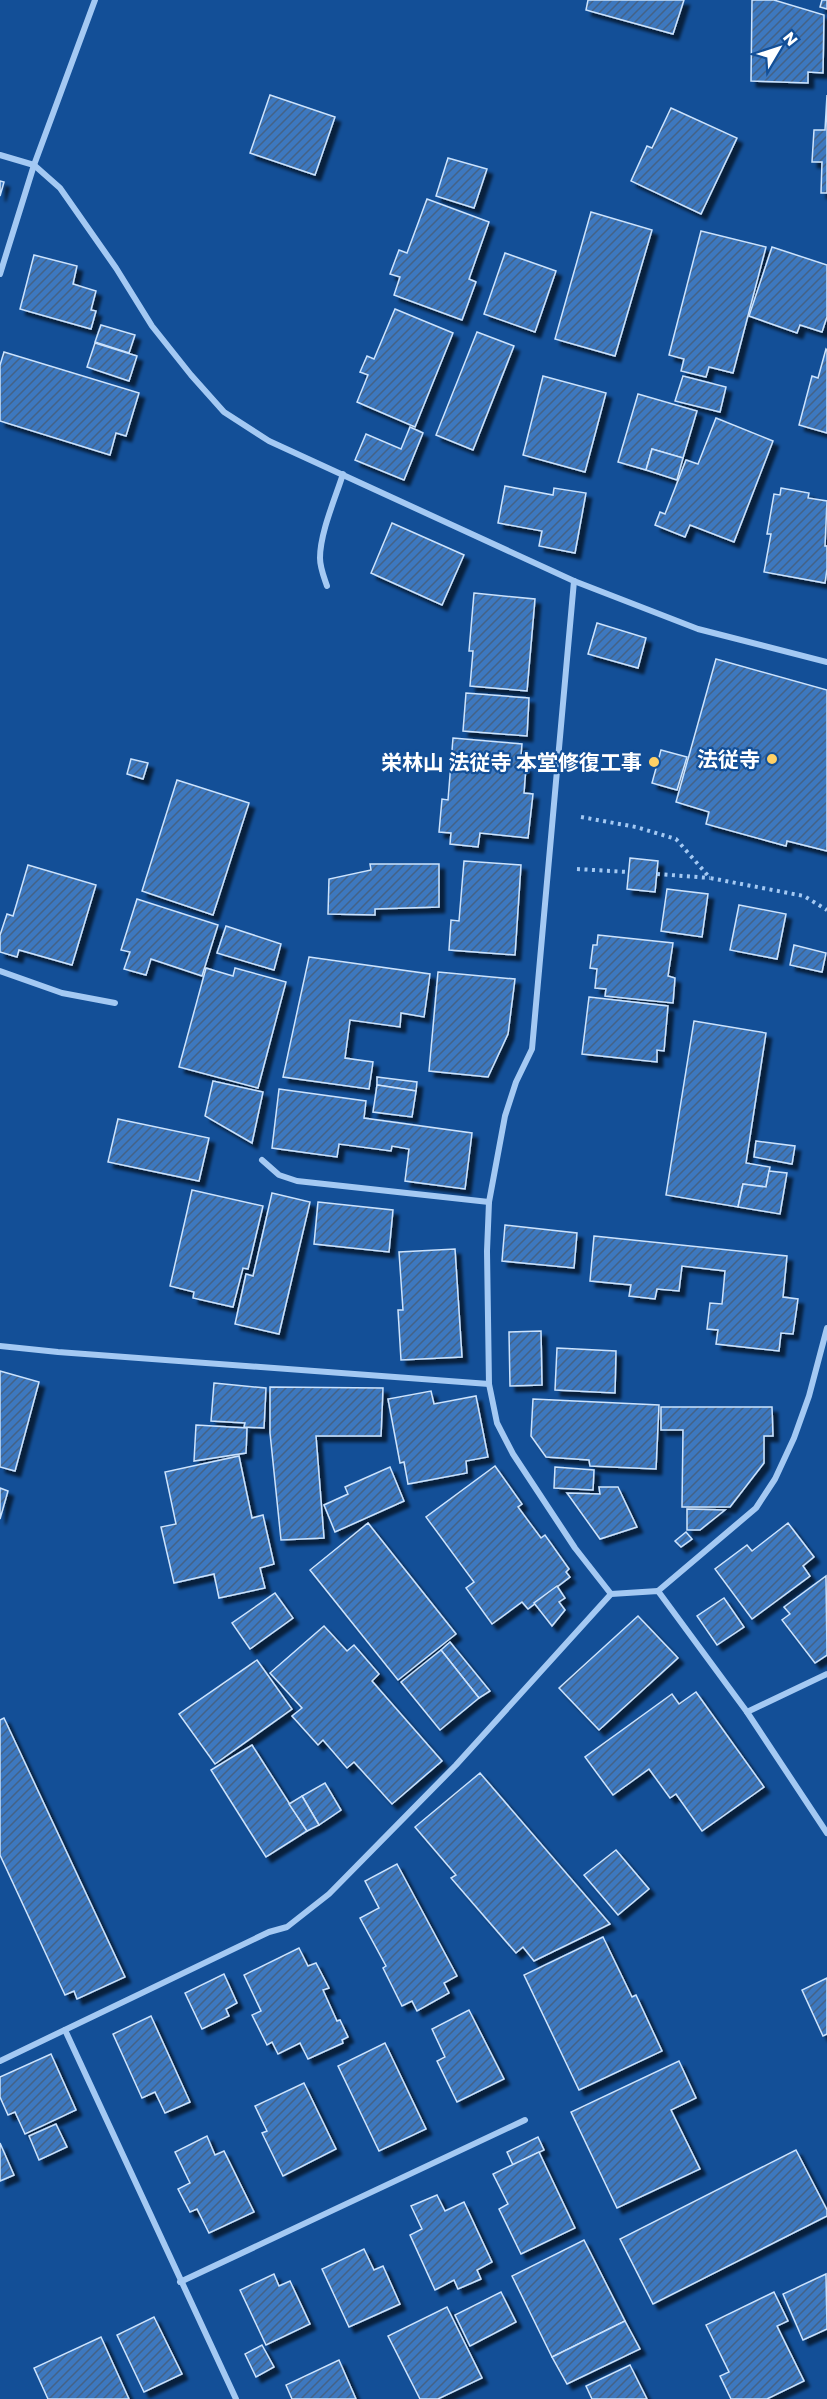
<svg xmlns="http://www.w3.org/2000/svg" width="827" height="2399" font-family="Poppins,'Noto Sans JP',sans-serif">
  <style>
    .building { fill: url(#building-hatch); stroke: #cce3fd; stroke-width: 1.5; filter: url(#shadow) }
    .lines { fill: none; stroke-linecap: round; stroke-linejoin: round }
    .path { stroke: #a4c9f3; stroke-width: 4; stroke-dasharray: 3 4.5; stroke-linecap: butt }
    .minor { stroke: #a4c9f3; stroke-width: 6 }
    .poi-dot { fill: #ffd166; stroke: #134f97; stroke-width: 2 }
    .labels { text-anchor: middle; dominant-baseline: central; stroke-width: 4.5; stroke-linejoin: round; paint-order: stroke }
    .poi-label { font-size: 21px; font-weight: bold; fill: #fff; stroke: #134f97; text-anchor: end }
  </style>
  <defs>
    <pattern id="building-hatch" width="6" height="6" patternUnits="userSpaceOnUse" patternTransform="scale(1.5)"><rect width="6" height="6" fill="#3c78bf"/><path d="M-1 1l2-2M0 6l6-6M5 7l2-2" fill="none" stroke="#446286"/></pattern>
    <filter id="shadow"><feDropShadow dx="5.5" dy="5.5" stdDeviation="1.5" flood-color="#0009"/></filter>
  </defs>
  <rect width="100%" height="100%" fill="#134f97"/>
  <!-- building -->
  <g class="building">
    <path d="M588,0h96l-11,34 -87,-24z"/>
    <path d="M752,0h22l50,15 -1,58 -15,-1v11l-57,-2z"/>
    <path d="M822,0h5v9l-7,-2z"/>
    <path d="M270,95l65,22 -20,58 -65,-22z"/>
    <path d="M827,95v98h-6l1,-31h-10l2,-32h11z"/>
    <path d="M671,108l66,30 -36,76 -70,-33 16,-35 5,2z"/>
    <path d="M448,158l39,11 -13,39 -38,-12z"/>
    <path d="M0,181l4,1 -4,14z"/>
    <path d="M427,199l62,23 -20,57 7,3 -14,38 -68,-25 6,-18 -10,-3 9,-24 8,3z"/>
    <path d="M591,212l61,18 -37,126 -60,-17z"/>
    <path d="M701,231l65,16 -33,126 -24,-6 -3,10 -25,-6 3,-12 -15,-4z"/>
    <path d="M772,247l55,18v52l-5,15 -22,-7 -3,8 -48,-17z"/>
    <path d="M505,253l51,18 -21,61 -51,-18z"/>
    <path d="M34,255l43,11 -4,18 23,7 -5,19 5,1 -5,18 -71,-20z"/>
    <path d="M395,309l58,24 -38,94 -58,-25 11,-27 -8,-3 7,-16 7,3z"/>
    <path d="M101,325l34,10 -6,18 -34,-11z"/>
    <path d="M477,332l37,14 -41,104 -37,-15z"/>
    <path d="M95,343l42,13 -8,25 -42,-14z"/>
    <path d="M826,349l1,1v83l-28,-8 13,-49 6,2z"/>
    <path d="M4,352l135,41 -13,43 -10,-3 -6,22 -110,-34v-56z"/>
    <path d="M543,376l63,17 -21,79 -62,-17z"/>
    <path d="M683,376l43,11 -6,25 -45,-11z"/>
    <path d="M638,394l59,17 -14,47 -31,-9 -6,21 -28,-8z"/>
    <path d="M716,418l57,23 -39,101 -44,-17 -5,12 -30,-12 5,-13 5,2 21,-54 12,4z"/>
    <path d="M410,427l13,6 -19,47 -49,-20 11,-26 35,15z"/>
    <path d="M652,449l31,9 -6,22 -31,-10z"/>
    <path d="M505,486l48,9 1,-7 32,5 -11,60 -36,-7 3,-15 -44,-8z"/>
    <path d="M781,488l28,5 -1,5 19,3 -2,45h2v23l-2,14 -61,-11 7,-38h-4l7,-40 6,1z"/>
    <path d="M392,523l72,32 -22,50 -71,-32z"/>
    <path d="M474,593l61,6 -8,92 -57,-5 3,-35h-4z"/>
    <path d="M597,623l49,15 -8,30 -50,-14z"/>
    <path d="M716,659l111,31v161l-40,-10 -1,5 -80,-22 3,-12 -33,-10z"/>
    <path d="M466,693l63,5 -2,38 -64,-5z"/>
    <path d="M453,738l69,6 -2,22 6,1 -2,26 9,1 -5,44 -48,-5 -2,14 -28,-3 1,-11 -12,-1 3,-33 6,1z"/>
    <path d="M661,750l26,7 -10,33 -25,-7z"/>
    <path d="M131,759l17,4 -5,16 -16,-5z"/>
    <path d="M177,780l72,23 -36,112 -71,-24z"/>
    <path d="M630,858l28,3 -3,31 -28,-3z"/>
    <path d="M464,861l57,4 -6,90 -66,-5 2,-30 8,1z"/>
    <path d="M370,864h69v43l-64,2v6l-47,-1 1,-35 42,-9z"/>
    <path d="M28,865l68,20 -24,80 -53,-15 -2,7 -17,-5v-17l7,-21 6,2z"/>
    <path d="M667,889l41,5 -6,43 -41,-6z"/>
    <path d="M137,899l81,26 -16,51 -51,-17 -5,16 -22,-6 6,-17 -9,-2z"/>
    <path d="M739,905l47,9 -9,45 -47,-9z"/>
    <path d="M226,926l55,18 -7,26 -57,-17z"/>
    <path d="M598,935l75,8 -5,33 7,2 -2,25 -68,-7 1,-7 -11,-1 2,-19 -7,-1 3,-23h4z"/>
    <path d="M794,945l32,8 -4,19 -32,-7z"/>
    <path d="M309,957l121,17 -6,43 -23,-4 -1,14 -50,-7 -5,38 28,4 -4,27 -86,-12z"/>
    <path d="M206,968l27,8 2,-8 51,14 -28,106 -79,-21z"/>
    <path d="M438,972l77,7 -7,55 -20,43 -59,-6z"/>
    <path d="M589,997l79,9 -4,45 -7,-1v12l-75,-8z"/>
    <path d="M694,1021l72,12 -20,130 24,4 -4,20 -23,-3 -5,23 -72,-12z"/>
    <path d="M377,1077l40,5 -1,9 -39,-6z"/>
    <path d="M213,1081l50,11 -11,51 -47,-27z"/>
    <path d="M377,1085l39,6 -4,26 -39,-5z"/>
    <path d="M279,1089l87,12 -2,17 108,15 -7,56 -60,-8 4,-32 -17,-3 -1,5 -52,-7 -2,13 -65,-9z"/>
    <path d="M118,1119l91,19 -10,43 -91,-19z"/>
    <path d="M756,1141l39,5 -3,18 -38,-7z"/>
    <path d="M769,1171l18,2 -7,41 -42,-7 5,-23 23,3z"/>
    <path d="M192,1190l71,16 -15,63 -5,-1 -10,39 -40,-9 1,-6 -24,-6z"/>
    <path d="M272,1193l38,9 -31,132 -44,-10 11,-50 7,2z"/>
    <path d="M318,1202l75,8 -4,42 -75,-8z"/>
    <path d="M505,1225l72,8 -3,35 -72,-7z"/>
    <path d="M594,1236l193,20 -4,41 15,2 -5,35 -12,-1 -2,18 -63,-7 2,-14 -11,-1 3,-26 12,1 3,-33 -43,-5 -3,25 -22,-2 -2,10 -26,-3 2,-11 -41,-4z"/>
    <path d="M455,1249l7,108 -61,3 -3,-50h5l-4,-58z"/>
    <path d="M541,1331l1,54 -32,1 -1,-54z"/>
    <path d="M557,1348l59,3 -1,42 -60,-3z"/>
    <path d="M0,1371l39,11 -24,89 -15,-4z"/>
    <path d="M214,1383l52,5 -2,40 -20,-1 1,-4 -34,-2z"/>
    <path d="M270,1387l113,1 -2,48h-65l8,102 -43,2 -11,-107z"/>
    <path d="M431,1391l3,13 42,-8 12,61 -22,4 1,12 -59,11 -4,-22 -4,1 -12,-64z"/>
    <path d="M533,1399l126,6 -3,64 -66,-3 -1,-6 -43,-3 -15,-21z"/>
    <path d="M661,1407h111l1,29h-9v27l-34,44h-48l1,-77h-22z"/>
    <path d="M196,1425l51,3 -1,25 -52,8z"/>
    <path d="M239,1456l13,62 11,-3 11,49 -14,4 5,20 -46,10 -5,-24 -40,9 -13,-56 15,-3 -11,-52z"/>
    <path d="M495,1466l27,38 -4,3 23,31 4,-3 24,34 -3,3 4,5 -42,32 -6,-7 -30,22 -26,-36 8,-6 -48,-65z"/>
    <path d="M390,1467l14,34 -69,31 -11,-27 24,-11 -3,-7z"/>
    <path d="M555,1467l39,3 -1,20 -39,-2z"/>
    <path d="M599,1487h19l19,40 -37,12 -33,-46 33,1z"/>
    <path d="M0,1488l8,3 -8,28z"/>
    <path d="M687,1509l38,1 -25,20h-13z"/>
    <path d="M368,1523l88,111 -58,46 -88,-110z"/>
    <path d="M788,1523l26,34 -11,9 7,10 -58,43 -37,-50 32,-24 5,6z"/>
    <path d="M686,1532l6,7 -11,8 -6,-6z"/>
    <path d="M826,1576l1,79 -12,8 -33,-43 8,-6 -6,-7z"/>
    <path d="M557,1586l8,12 -6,4 6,8 -13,16 -18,-23z"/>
    <path d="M275,1593l18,25 -43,31 -18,-26z"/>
    <path d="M724,1598l20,29 -27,18 -20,-29z"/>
    <path d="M638,1616l40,42 -79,72 -40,-42z"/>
    <path d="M324,1626l23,25 7,-6 25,29 -7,7 70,80 -50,43 -38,-42 -7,6 -24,-28 -5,5 -26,-29 10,-8 -32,-35z"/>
    <path d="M450,1642l40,49 -11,7 -38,-48z"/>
    <path d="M441,1650l38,48 -39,32 -39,-48z"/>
    <path d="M257,1660l35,49 -77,55 -36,-50z"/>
    <path d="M696,1692l68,95 -62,44 -26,-37 -6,4 -21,-29 -36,26 -28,-38 87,-63 7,10z"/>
    <path d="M4,1718l121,259 -48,22 -3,-8 -9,4 -65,-140v-135z"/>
    <path d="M252,1745l55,86 -41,26 -55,-87z"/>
    <path d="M480,1773l130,151 -76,37 -11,-14 -7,6 -65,-75 5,-3 -41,-48z"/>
    <path d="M325,1783l16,27 -22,15 -17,-29z"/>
    <path d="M302,1796l17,29 -12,6 -18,-27z"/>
    <path d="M616,1850l33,39 -31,26 -34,-40z"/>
    <path d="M397,1864l60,112 -13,7 5,10 -32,18 -5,-10 -10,5 -19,-38 3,-2 -26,-48 19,-10 -14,-27z"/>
    <path d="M603,1937l29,60 4,-2 26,56 -83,39 -55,-115z"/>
    <path d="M299,1948l9,18 8,-3 13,25 -6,2 14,31 3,-1 8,17 -6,3 1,3 -35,16 -8,-16 -22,11 -6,-12 -5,3 -15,-30 9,-4 -17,-36z"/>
    <path d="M224,1974l13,29 -11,6 3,7 -27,13 -17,-36z"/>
    <path d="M827,1978v56l-4,2 -21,-46z"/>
    <path d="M469,2010l35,69 -47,23 -20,-41 8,-4 -13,-28z"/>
    <path d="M151,2016l39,86 -25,11 -10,-21 -13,6 -29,-64z"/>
    <path d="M385,2043l41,86 -47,22 -41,-85z"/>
    <path d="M51,2054l25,56 -51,24 -10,-22 -7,3 -8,-18v-20z"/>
    <path d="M679,2061l17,37 -25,12 29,59 -83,39 -46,-96z"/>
    <path d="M304,2083l32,66 -53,27 -21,-43 5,-2 -12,-25z"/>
    <path d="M56,2124l11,23 -28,13 -10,-24z"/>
    <path d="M207,2136l8,19 9,-4 30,61 -45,21 -12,-24 -7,3 -12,-23 12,-6 -15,-31z"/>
    <path d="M538,2137l6,13 -31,15 -6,-13z"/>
    <path d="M0,2143l14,32 -14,6z"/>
    <path d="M796,2150l31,60v6l-174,88 -33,-65z"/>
    <path d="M539,2152l36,76 -54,26 -22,-45 9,-5 -15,-30z"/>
    <path d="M437,2195l8,16 19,-9 28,60 -15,8 4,9 -23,10 -4,-9 -19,10 -25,-55 12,-6 -11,-23z"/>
    <path d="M584,2240l41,81 -73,36 -40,-81z"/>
    <path d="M364,2249l10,21 9,-4 17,38 -51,23 -27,-58z"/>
    <path d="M274,2274l5,12 11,-5 20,43 -44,21 -26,-55z"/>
    <path d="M826,2274l1,55 -24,11 -20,-46z"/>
    <path d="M501,2292l15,30 -46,24 -15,-31z"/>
    <path d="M774,2292l14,29 -11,5 27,55 -37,18h-36l-11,-23 9,-4 -23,-47z"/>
    <path d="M447,2307l35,71 -44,21h-18l-32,-63z"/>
    <path d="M154,2317l28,57 -38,18 -27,-57z"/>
    <path d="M625,2321l15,28 -73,35 -15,-27z"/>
    <path d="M101,2337l28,62h-81l-14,-31z"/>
    <path d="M262,2345l12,22 -18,10 -11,-23z"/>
    <path d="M339,2360l17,39h-64l-6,-14z"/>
    <path d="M630,2365l17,34h-55l-6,-13z"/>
  </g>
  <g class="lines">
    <!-- path -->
    <g class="path">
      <path d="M581,817l55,10 40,12 34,39 94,18 23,14"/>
      <path d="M577,869l51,3"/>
      <path d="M657,874l53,4"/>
    </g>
    <!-- minor -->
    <g class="minor">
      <path d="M0,155l34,10 26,23 56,80 36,58 39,49 33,37 45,29 305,140 124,48 129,33"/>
      <path d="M0,274l34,-109 61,-165"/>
      <path d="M574,581l-42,468 -16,33 -11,34 -16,86 -2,49 2,133 8,39 16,31 62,94 36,46"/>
      <path d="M327,586c-3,-9 -7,-18 -7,-28 0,-25 15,-59 23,-84"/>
      <path d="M0,971l62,22 53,10"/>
      <path d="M262,1160l17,15 18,6 192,21"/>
      <path d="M0,1346l58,6 431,32"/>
      <path d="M658,1591l98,-83 19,-29 19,-41 15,-42 18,-68"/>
      <path d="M747,1712l80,-38"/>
      <path d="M65,2030l171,369"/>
      <path d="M0,2061l269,-129 18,-5 42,-33 127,-129 155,-171 47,-3 89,121 80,121"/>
      <path d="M180,2282l345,-162"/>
    </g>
  </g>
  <!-- markers -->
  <g class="poi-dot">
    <circle cx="772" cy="759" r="6"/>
    <circle cx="654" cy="762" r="6"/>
  </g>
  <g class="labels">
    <!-- poi labels -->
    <g class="poi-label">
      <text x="760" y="759">法従寺</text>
      <text x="642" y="762">栄林山 法従寺 本堂修復工事</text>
    </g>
  </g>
  <!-- north arrow -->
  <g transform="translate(779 48) rotate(51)" stroke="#134f97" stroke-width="4.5" paint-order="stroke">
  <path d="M0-4.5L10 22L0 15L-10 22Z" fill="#ffffff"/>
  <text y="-9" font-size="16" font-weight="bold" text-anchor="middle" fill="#ffffff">N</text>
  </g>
</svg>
